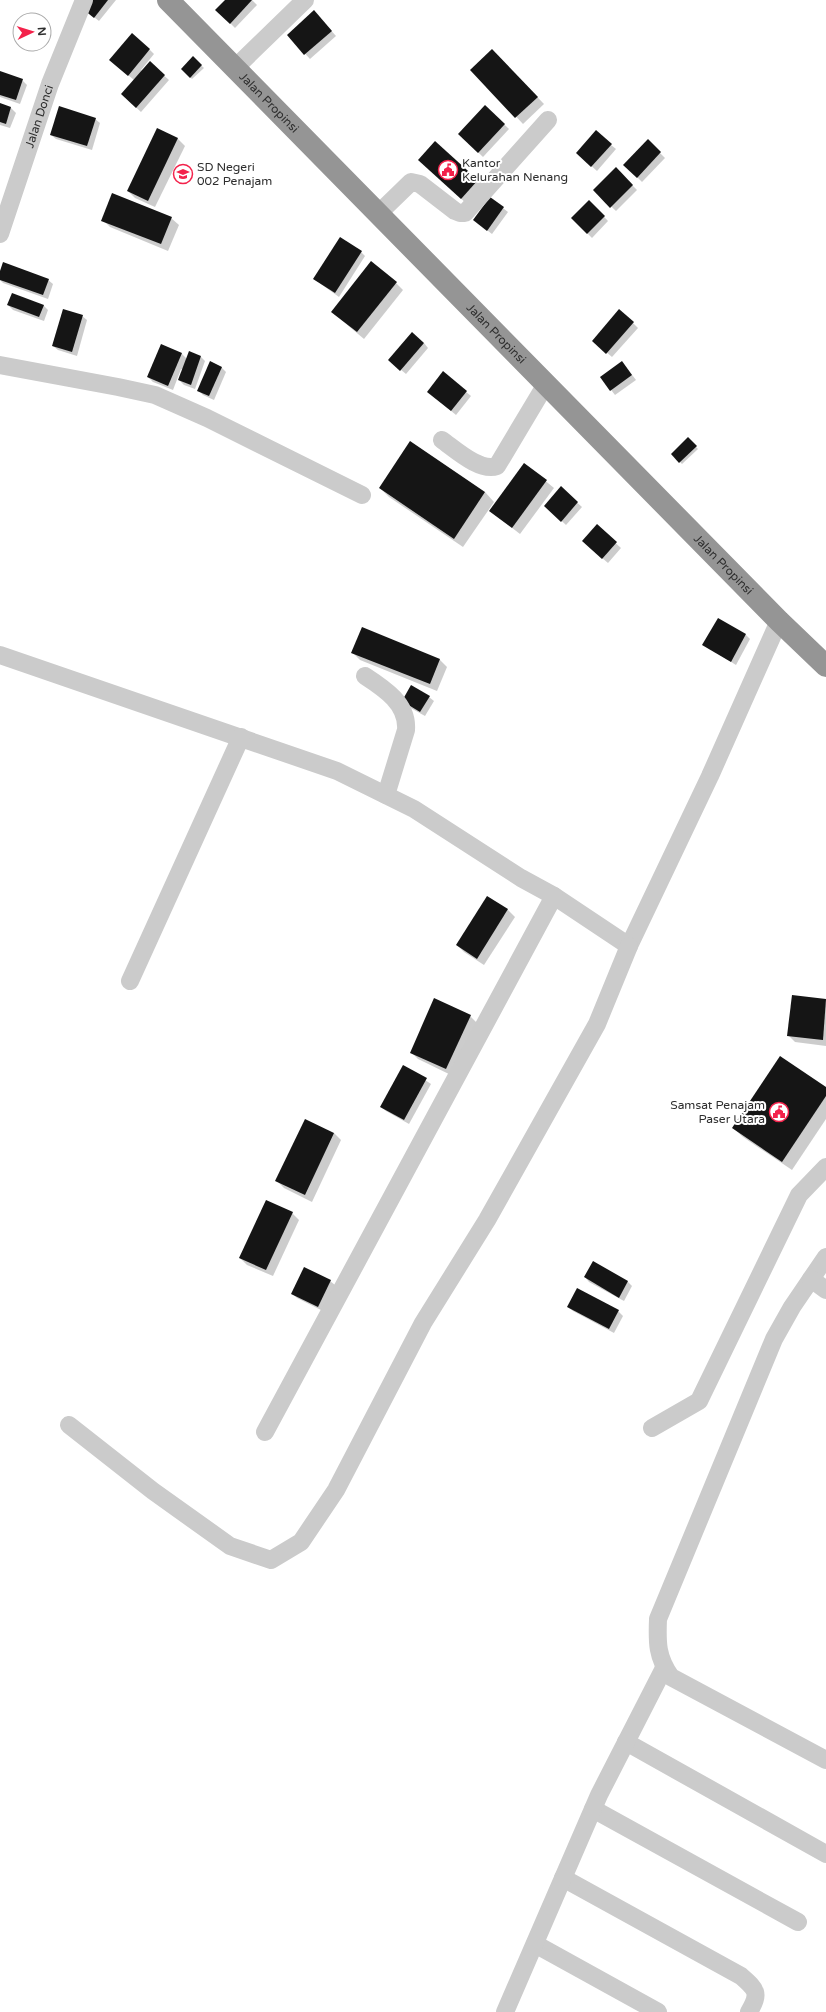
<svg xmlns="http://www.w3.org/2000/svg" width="826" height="2012" font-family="'Varela Round',sans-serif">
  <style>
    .shadow { fill: #0003 }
    .building { fill: #151515 }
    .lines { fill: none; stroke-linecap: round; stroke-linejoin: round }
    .minor { stroke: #cbcbcb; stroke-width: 18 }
    .highway { stroke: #959595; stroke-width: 22 }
    .labels { text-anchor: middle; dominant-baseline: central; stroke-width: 4; stroke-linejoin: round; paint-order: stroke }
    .street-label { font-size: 12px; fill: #2e2e2e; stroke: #fff }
    .poi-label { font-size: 12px; fill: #2e2e2e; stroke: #fff; text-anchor: start }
  </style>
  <rect width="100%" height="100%" fill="#fff"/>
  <!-- shadow -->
  <g class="shadow">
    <path d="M92,0h24l-17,21 -9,-7z"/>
    <path d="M226,0h26l5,5 -22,23 -18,-18z"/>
    <path d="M318,16l18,20 -26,23 -22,-24z"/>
    <path d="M150,50l4,4 -13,16 1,1 8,-8 19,17 -28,32 -15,-14 8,-18 -19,-16z"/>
    <path d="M499,57l45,47 -21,20 -51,-54z"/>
    <path d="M193,58l11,10 -12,11 -10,-10z"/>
    <path d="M0,72l22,8 5,5 -7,19 -20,-7z"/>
    <path d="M0,104l11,4 5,5 -6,15 -10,-3z"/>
    <path d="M485,106l24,23 -26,28 -24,-23z"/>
    <path d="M95,119l5,4 -8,27 -36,-11 -5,-4z"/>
    <path d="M158,129l20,10 7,7 -30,61 -20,-9 -7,-7z"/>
    <path d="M648,141l17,17 -23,24 -17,-17z"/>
    <path d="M611,145l5,4 -19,22 -20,-18z"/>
    <path d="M419,160l58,20 7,7 -16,18z"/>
    <path d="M616,169l21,21 -21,21 -22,-21z"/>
    <path d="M490,198l18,14 -16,22 -18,-14z"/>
    <path d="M589,201l19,20 -16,17 -20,-20z"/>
    <path d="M171,218l8,7 -11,26 -58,-24 -7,-7z"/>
    <path d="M361,252l4,4 -26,41 -25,-18z"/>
    <path d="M0,274l48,6 5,4 -5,15 -45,-16 -3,-3z"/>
    <path d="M396,283l7,7 -39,49 -32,-27z"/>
    <path d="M8,305h35l5,5 -4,11 -31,-11z"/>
    <path d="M82,316l5,4 -10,36 -19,-6 -5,-4z"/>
    <path d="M633,323l5,5 -26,29 -14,-12z"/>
    <path d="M424,343l4,5 -22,26 -12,-10z"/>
    <path d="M181,353l6,6 14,-2 4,4 -10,28 -11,-4 -5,-5 4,-10 -2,-1 -8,21 -20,-8 -5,-5z"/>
    <path d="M622,362l14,18 -21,15 -14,-18z"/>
    <path d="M221,367l5,5 -12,28 -11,-5 -5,-5z"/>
    <path d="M443,373l28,23 -15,19 -23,-19z"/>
    <path d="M688,439l10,10 -16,15 -10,-10z"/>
    <path d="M525,464l29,24 -34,46 -30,-23z"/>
    <path d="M380,488l105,4 9,10 -31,45 -74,-50z"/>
    <path d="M561,488l21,19 -16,18 -16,-15z"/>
    <path d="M597,526l24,22 -13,15 -20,-17z"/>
    <path d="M746,635l4,4 -14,26 -32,-20z"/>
    <path d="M352,652l88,8 7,7 -10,24 -77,-31z"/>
    <path d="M429,697l5,4 -9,15 -18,-10z"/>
    <path d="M488,897l20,13 7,7 -31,48 -20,-13 -7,-7z"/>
    <path d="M793,996l33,4v46l-31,-4 -7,-7z"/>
    <path d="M470,1016l7,7 -24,53 -35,-17 -7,-7z"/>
    <path d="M404,1066l27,18 -22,40 -23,-13 -5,-4z"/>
    <path d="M826,1089v30l-34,51 -49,-33 -10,-9z"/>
    <path d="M334,1133l7,7 -29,62 -28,-14 -7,-7z"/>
    <path d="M292,1213l7,7 -26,56 -26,-11 -7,-7z"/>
    <path d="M585,1277l43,5 4,4 -8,15 -35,-19z"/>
    <path d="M330,1281l5,4 -12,26 -26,-13 -4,-4z"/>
    <path d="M568,1307l50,4 5,5 -9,17 -41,-22z"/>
  </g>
  <!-- building -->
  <g class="building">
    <path d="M91,0h17l-14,18 -10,-8z"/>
    <path d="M225,0h27l-22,24 -15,-14z"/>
    <path d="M314,10l18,21 -28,24 -17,-20z"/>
    <path d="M132,33l18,16 -22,27 -19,-16z"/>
    <path d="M492,49l46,48 -23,21 -45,-48z"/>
    <path d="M193,56l9,9 -12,13 -9,-9z"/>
    <path d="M150,61l15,14 -29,33 -15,-14z"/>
    <path d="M0,71l23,8 -7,21 -16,-5z"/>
    <path d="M0,103l11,4 -5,17 -6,-2z"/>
    <path d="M485,105l20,19 -27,29 -20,-19z"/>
    <path d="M59,106l37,12 -9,28 -37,-11z"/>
    <path d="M157,128l21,10 -30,63 -21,-10z"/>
    <path d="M596,130l16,14 -21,23 -15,-14z"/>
    <path d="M648,139l13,13 -24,26 -14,-13z"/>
    <path d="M435,141l43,39 -17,19 -43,-39z"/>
    <path d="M616,167l17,18 -23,23 -17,-18z"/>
    <path d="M112,193l60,24 -11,27 -60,-23z"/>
    <path d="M490,197l14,10 -17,24 -14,-11z"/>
    <path d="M589,200l16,16 -18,18 -16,-16z"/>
    <path d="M340,237l22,14 -27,42 -22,-14z"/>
    <path d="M371,261l26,21 -40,50 -26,-20z"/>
    <path d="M3,262l46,17 -6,16 -43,-15v-9z"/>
    <path d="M12,293l32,12 -5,12 -32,-12z"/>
    <path d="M63,309l20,6 -11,37 -20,-6z"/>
    <path d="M619,309l15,13 -28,32 -14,-13z"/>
    <path d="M412,332l12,11 -24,28 -12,-11z"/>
    <path d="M161,344l21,9 -14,33 -21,-9z"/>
    <path d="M189,351l12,5 -10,29 -13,-5z"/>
    <path d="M210,361l12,6 -13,29 -12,-5z"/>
    <path d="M622,361l10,14 -22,16 -10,-14z"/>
    <path d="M443,371l24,20 -16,20 -24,-19z"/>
    <path d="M688,437l9,9 -18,17 -8,-9z"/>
    <path d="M410,441l75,51 -31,47 -75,-51z"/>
    <path d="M524,463l23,17 -35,48 -23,-17z"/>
    <path d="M561,486l17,16 -17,20 -17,-16z"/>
    <path d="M597,524l20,18 -15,17 -20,-18z"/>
    <path d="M718,618l28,16 -15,28 -29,-17z"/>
    <path d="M362,627l78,32 -10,25 -79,-31z"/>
    <path d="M411,685l19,11 -10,16 -18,-11z"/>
    <path d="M487,896l21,13 -31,50 -21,-14z"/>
    <path d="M792,995l34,4 -3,41 -36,-4z"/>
    <path d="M434,998l37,17 -25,54 -36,-16z"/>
    <path d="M780,1056l46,31v9l-44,66 -50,-34z"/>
    <path d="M403,1065l24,13 -23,42 -24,-13z"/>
    <path d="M305,1119l29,14 -29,62 -30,-14z"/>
    <path d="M266,1200l27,12 -27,58 -27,-12z"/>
    <path d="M593,1261l35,20 -9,17 -35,-21z"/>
    <path d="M304,1267l27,13 -13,27 -27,-13z"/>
    <path d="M577,1288l42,22 -10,19 -42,-22z"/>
  </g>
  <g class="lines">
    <!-- minor -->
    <g class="minor">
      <path d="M235,68l70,-68"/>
      <path d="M378,214l33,-32 9,2 35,27 5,2h5l83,-93"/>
      <path id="s1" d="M0,234l50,-150 34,-84"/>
      <path d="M0,365l118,22 37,8 52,23 155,77"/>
      <path d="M442,440c14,10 38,32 55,26l49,-82"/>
      <path d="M0,655l337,116 77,38 107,69 33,18 75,50 81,-170 69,-155"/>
      <path d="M365,676c20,13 43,28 41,54l-20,65"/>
      <path d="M130,981l111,-244"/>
      <path d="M826,1257l-34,50 -18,32 -116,280c-1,24 -1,38 13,58l155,83"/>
      <path d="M811,1279l15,11"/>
      <path d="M69,1425l84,66 77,55 41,14 30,-18 35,-52 87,-167 64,-103 110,-196 32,-78"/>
      <path d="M652,1428l47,-27 100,-206 27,-28"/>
      <path d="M265,1432l289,-536"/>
      <path d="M626,1742l200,112"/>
      <path d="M593,1809l205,113"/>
      <path d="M563,1878l178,98c16,14 19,17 8,36"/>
      <path d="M535,1944l123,68"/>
      <path d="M505,2012l94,-217 65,-127"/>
    </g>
    <!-- highway -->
    <path class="highway" id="s2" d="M168,0l611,621 47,45"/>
  </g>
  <!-- icons -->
  <defs>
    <symbol id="civic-ring" viewBox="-11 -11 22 22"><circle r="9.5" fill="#fff" stroke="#f3224b" stroke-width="1.5"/><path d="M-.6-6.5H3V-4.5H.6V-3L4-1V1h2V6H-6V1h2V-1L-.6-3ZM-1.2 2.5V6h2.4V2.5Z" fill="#f3224b"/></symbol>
    <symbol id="school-ring" viewBox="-11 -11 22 22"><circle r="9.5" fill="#fff" stroke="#f3224b" stroke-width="1.5"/><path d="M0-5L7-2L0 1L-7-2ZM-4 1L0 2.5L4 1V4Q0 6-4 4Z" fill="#f3224b"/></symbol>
  </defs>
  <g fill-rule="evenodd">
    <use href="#civic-ring" x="437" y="159" width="22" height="22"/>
    <use href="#school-ring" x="172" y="163" width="22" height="22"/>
    <use href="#civic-ring" x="768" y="1101" width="22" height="22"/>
  </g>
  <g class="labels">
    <!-- street labels -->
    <g class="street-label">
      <text stroke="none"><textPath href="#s2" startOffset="144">Jalan Propinsi</textPath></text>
      <text stroke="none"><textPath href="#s1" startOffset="124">Jalan Donci</textPath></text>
      <text stroke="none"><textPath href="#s2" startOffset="468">Jalan Propinsi</textPath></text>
      <text stroke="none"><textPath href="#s2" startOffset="792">Jalan Propinsi</textPath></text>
    </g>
    <!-- poi labels -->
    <g class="poi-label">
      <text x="462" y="163">Kantor<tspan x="462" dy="14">Kelurahan Nenang</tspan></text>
      <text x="197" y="167">SD Negeri<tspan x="197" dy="14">002 Penajam</tspan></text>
      <text x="765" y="1105" text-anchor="end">Samsat Penajam<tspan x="765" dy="14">Paser Utara</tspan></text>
    </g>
  </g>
  <!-- north arrow -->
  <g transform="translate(32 32) rotate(86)"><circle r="19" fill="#ffffff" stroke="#ababab"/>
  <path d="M0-3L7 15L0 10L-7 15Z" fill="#f3224b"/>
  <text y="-6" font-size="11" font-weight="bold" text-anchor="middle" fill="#2e2e2e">N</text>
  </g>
</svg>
